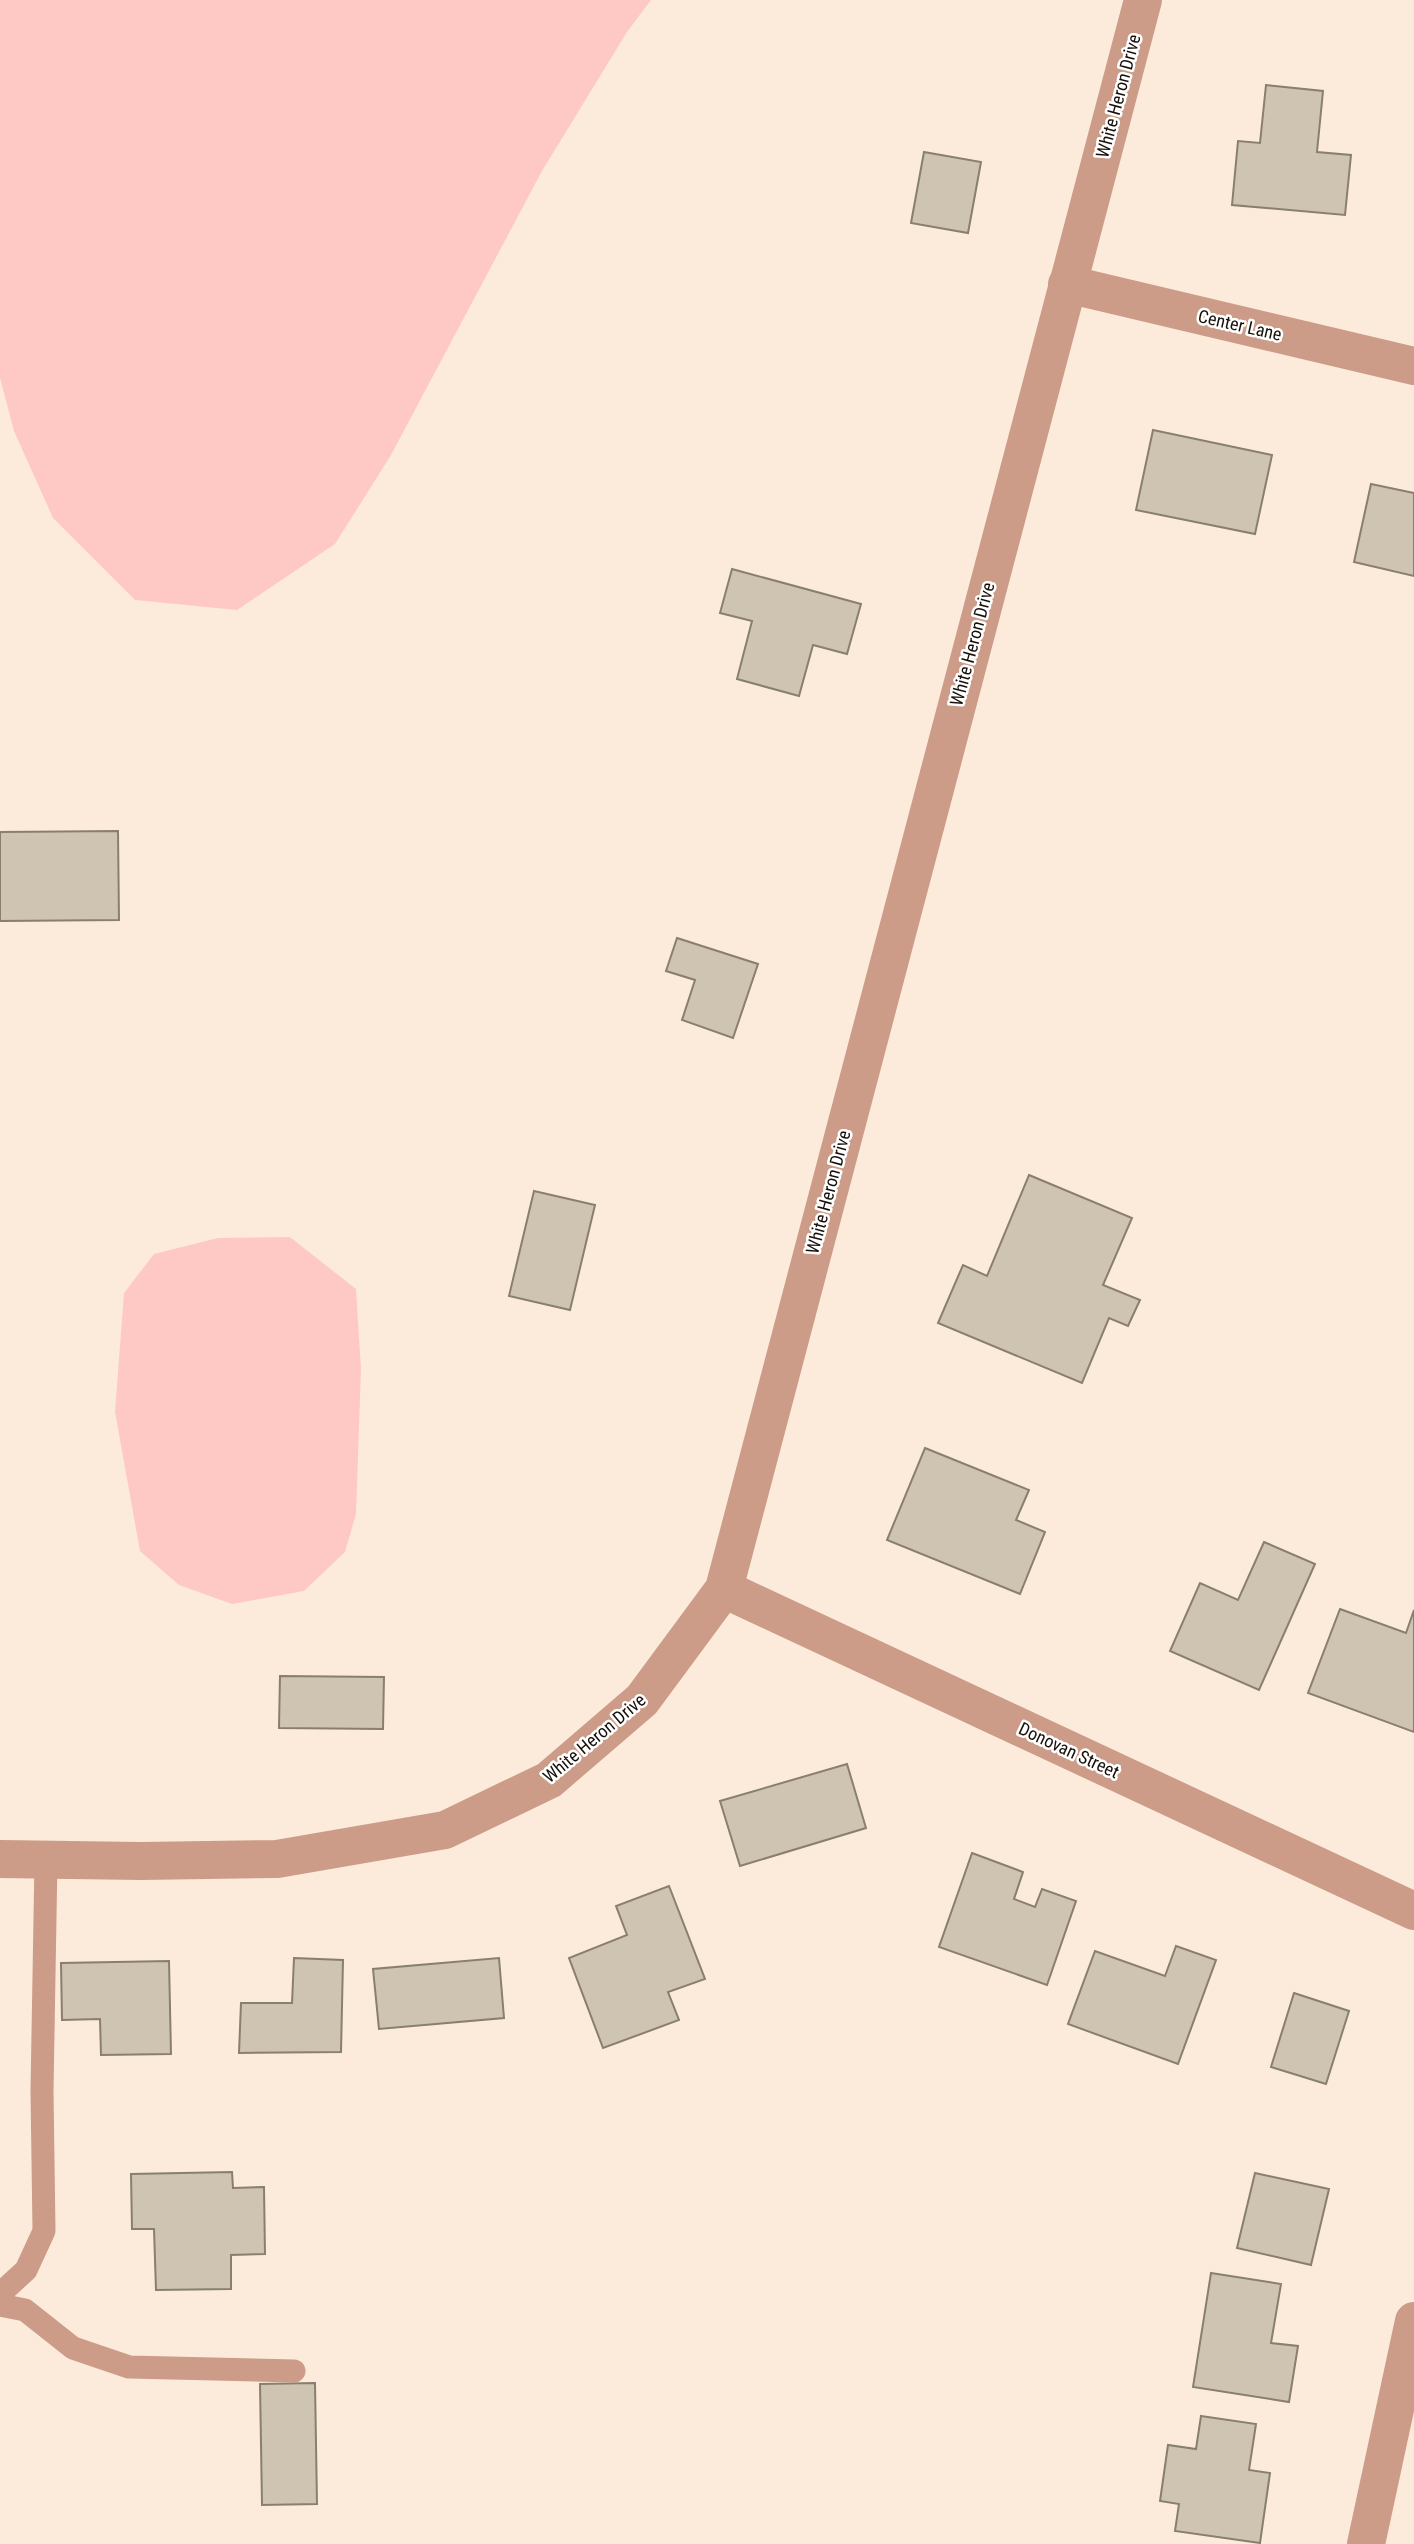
<svg xmlns="http://www.w3.org/2000/svg" width="1414" height="2544" font-family="'Roboto Condensed',sans-serif">
  <style>
    .green { fill: #fec9c4 }
    .building { fill: #cec4b1; stroke: #887f6e; stroke-width: 2 }
    .lines { fill: none; stroke-linecap: round; stroke-linejoin: round }
    .lane { stroke: #cc9c88; stroke-width: 23 }
    .street { stroke: #cc9c88; stroke-width: 38 }
    .labels { text-anchor: middle; dominant-baseline: central; stroke-width: 5; stroke-linejoin: round; paint-order: stroke }
    .street-label { font-size: 18px; fill: #16100b; stroke: #fff }
  </style>
  <rect width="100%" height="100%" fill="#fcebdb"/>
  <!-- green -->
  <g class="green">
    <path d="M0,0h651l-24,32 -85,139 -151,284 -56,89 -98,66 -102,-10 -82,-82 -39,-87 -14,-53z"/>
    <path d="M290,1237l66,52 5,80 -5,145 -11,38 -41,39 -72,13 -53,-19 -39,-34 -25,-139 9,-119 30,-39 64,-16z"/>
  </g>
  <!-- building -->
  <g class="building">
    <path d="M1266,85l57,6 -6,61 34,3 -6,60 -113,-10 6,-64 22,2z"/>
    <path d="M924,152l57,10 -13,71 -57,-10z"/>
    <path d="M1153,430l119,25 -17,79 -119,-24z"/>
    <path d="M1371,484l43,9v83l-60,-14z"/>
    <path d="M732,569l129,35 -14,50 -34,-9 -14,51 -62,-17 15,-58 -32,-8z"/>
    <path d="M118,831l1,89 -119,1v-89z"/>
    <path d="M677,938l81,26 -25,74 -51,-18 13,-40 -29,-9z"/>
    <path d="M1029,1175l103,43 -29,67 37,15 -12,26 -19,-8 -27,65 -144,-60 25,-58 24,11z"/>
    <path d="M534,1191l61,14 -25,105 -61,-14z"/>
    <path d="M925,1448l104,42 -13,30 29,12 -25,62 -133,-54z"/>
    <path d="M1264,1542l51,22 -56,126 -89,-39 30,-68 38,17z"/>
    <path d="M1340,1609l66,24 8,-23v122l-106,-39z"/>
    <path d="M280,1676l104,1 -1,52 -104,-1z"/>
    <path d="M847,1764l19,64 -126,38 -20,-65z"/>
    <path d="M972,1853l51,19 -9,27 21,8 7,-18 34,12 -29,84 -108,-38z"/>
    <path d="M669,1886l36,93 -37,13 11,28 -76,28 -34,-90 58,-23 -11,-29z"/>
    <path d="M1176,1946l40,14 -38,104 -110,-40 27,-73 70,25z"/>
    <path d="M294,1958l49,2 -2,92 -102,1 2,-50h51z"/>
    <path d="M499,1958l5,60 -125,11 -6,-60z"/>
    <path d="M169,1961l2,93 -70,1 -1,-36 -38,1 -1,-57z"/>
    <path d="M1294,1993l55,18 -23,73 -55,-17z"/>
    <path d="M232,2172l1,16 31,-1 1,67 -34,1v34l-75,1 -2,-61h-22l-1,-55z"/>
    <path d="M1255,2173l74,16 -18,76 -74,-17z"/>
    <path d="M1211,2273l70,11 -10,59 27,3 -9,56 -96,-15z"/>
    <path d="M315,2383l2,121 -55,1 -2,-121z"/>
    <path d="M1201,2416l55,8 -7,46 21,3 -10,70 -85,-12 4,-27 -19,-3 8,-56 28,4z"/>
  </g>
  <g class="lines">
    <!-- lane -->
    <g class="lane">
      <path d="M0,2294l26,-24 18,-39 -2,-140 4,-231"/>
      <path d="M0,2305l25,5 48,38 56,19 165,4"/>
    </g>
    <!-- street -->
    <g class="street">
      <path d="M1067,284l347,82"/>
      <path d="M724,1589l690,322"/>
      <path d="M0,1859l141,2 136,-2 168,-29 104,-50 93,-80 82,-111 419,-1589"/>
      <path d="M1366,2544l48,-223"/>
    </g>
  </g>
  <g class="labels">
    <!-- street labels -->
    <g class="street-label">
      <text transform="translate(1118 96) rotate(-75)">White Heron Drive</text>
      <text transform="translate(1240 325) rotate(13)">Center Lane</text>
      <text transform="translate(972 644) rotate(-75)">White Heron Drive</text>
      <text transform="translate(828 1192) rotate(-75)">White Heron Drive</text>
      <text transform="translate(594 1738) rotate(-40)">White Heron Drive</text>
      <text transform="translate(1069 1750) rotate(25)">Donovan Street</text>
    </g>
  </g>
</svg>
